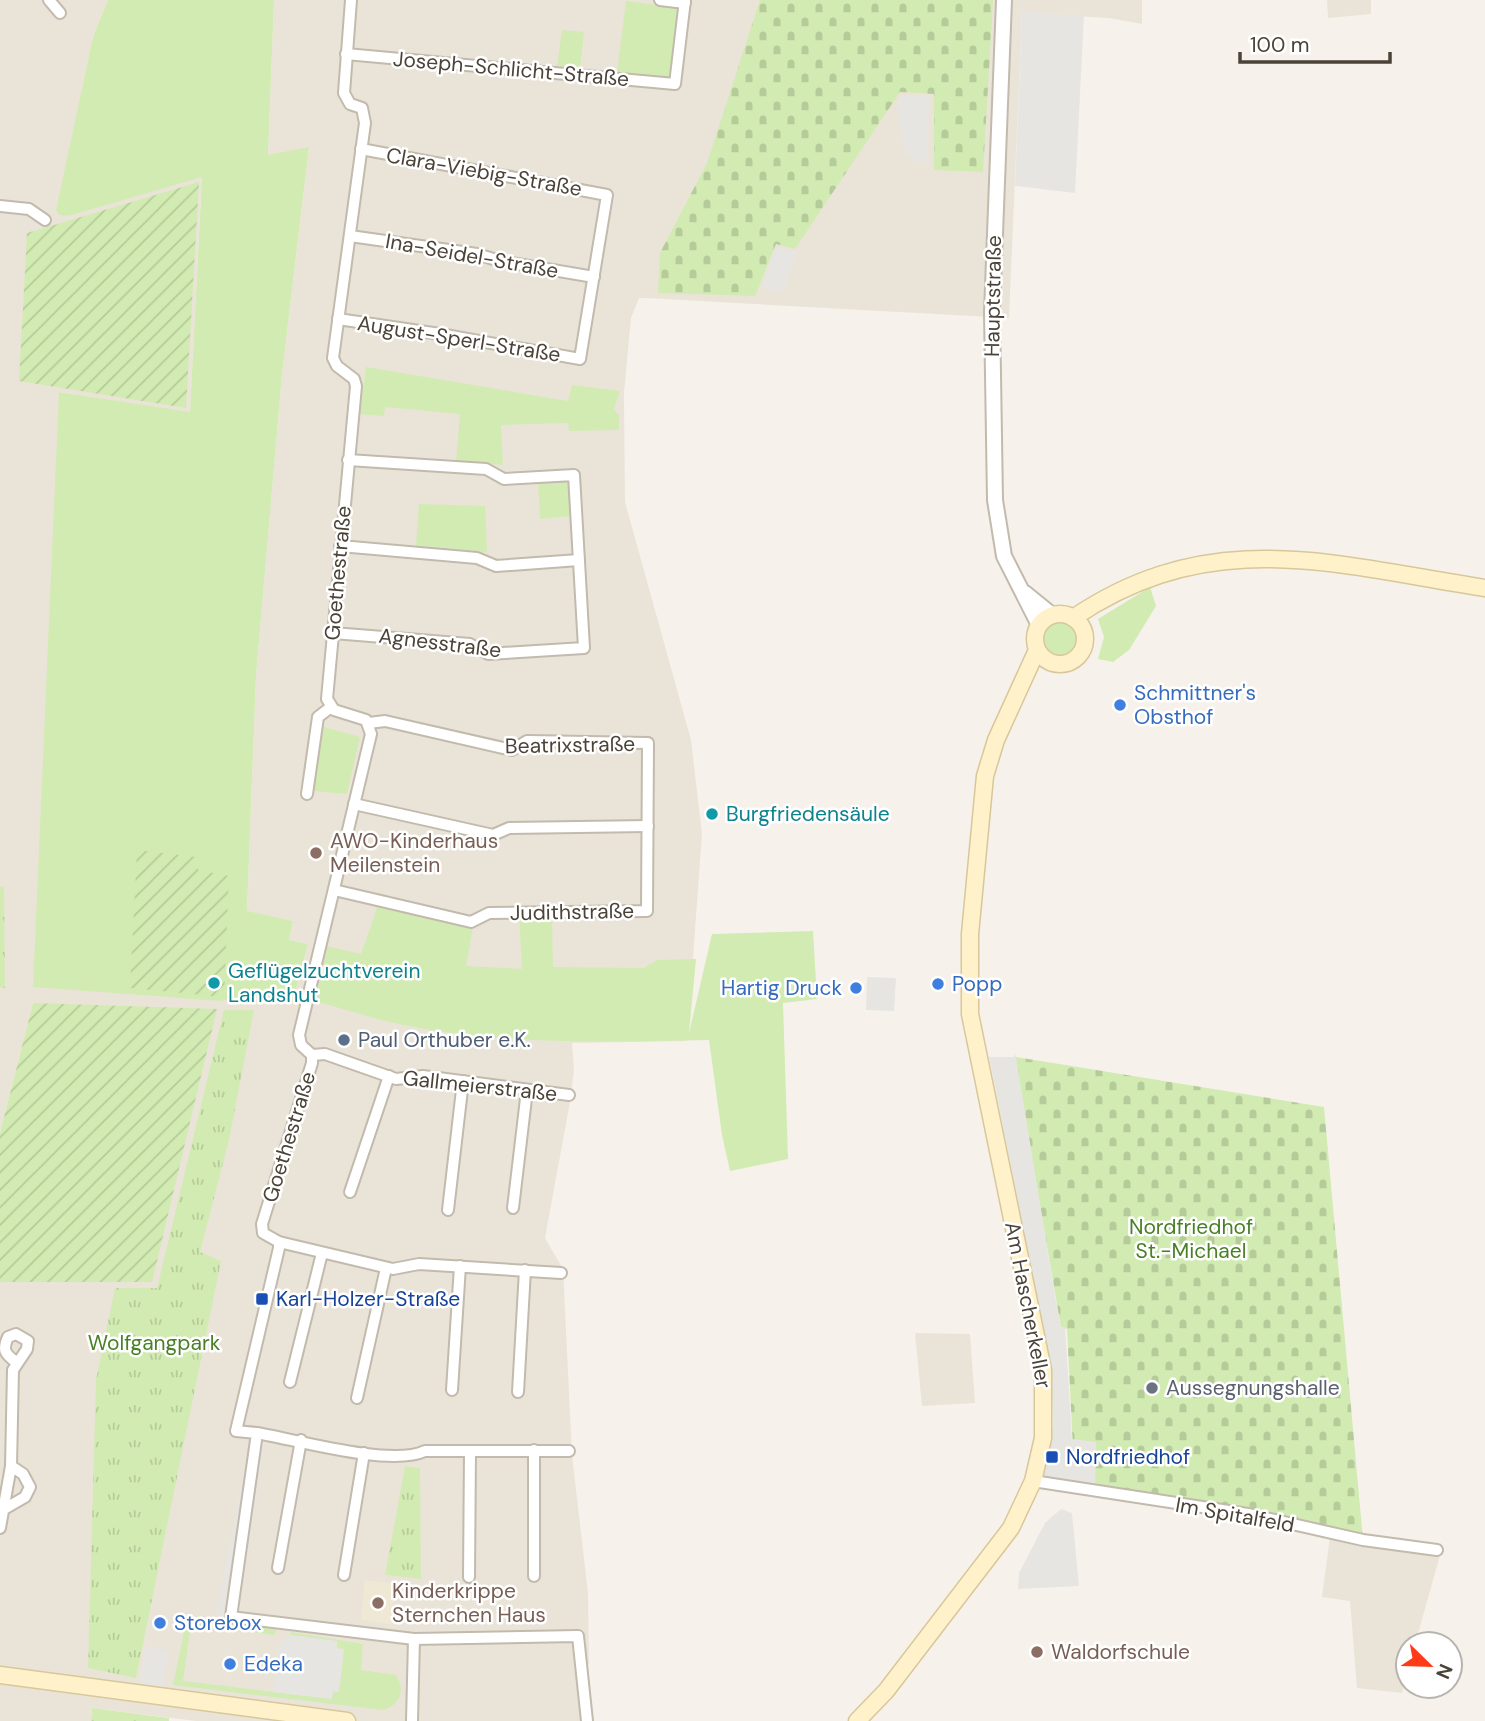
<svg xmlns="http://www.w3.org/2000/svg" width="1485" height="1721" font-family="'DM Sans',sans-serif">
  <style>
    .residential { fill: #eae4d8 }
    .education { fill: #efe8d4 }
    .grass { fill: #d2ebb2 }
    .cemetery { fill: url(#cemetery-stones) }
    .park { fill: url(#park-tufts) }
    .garden { fill: url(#garden-furrows) }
    .parking { fill: #e7e5e2 }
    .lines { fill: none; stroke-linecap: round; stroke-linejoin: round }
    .minor-casing { stroke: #c2baac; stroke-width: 14 }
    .tertiary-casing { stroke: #c2baac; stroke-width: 18 }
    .secondary-casing { stroke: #d8c799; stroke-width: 19 }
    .minor { stroke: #fff; stroke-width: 10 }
    .tertiary { stroke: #fff; stroke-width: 14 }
    .secondary { stroke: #fff2cb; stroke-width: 16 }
    .shop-dot { fill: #3f7fe0; stroke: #fff; stroke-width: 2.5 }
    .culture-dot { fill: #0f9aa8; stroke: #fff; stroke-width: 2.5 }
    .education-dot { fill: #8d6e63; stroke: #fff; stroke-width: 2.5 }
    .service-dot { fill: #5c6f8a; stroke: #fff; stroke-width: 2.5 }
    .transit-dot { fill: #1a4fb4; stroke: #fff; stroke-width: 2.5 }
    .worship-dot { fill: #6b7280; stroke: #fff; stroke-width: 2.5 }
    .labels { text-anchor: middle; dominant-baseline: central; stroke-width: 5; stroke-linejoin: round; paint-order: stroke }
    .street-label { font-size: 21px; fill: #4b4338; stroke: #fff }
    .shop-label { font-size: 21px; fill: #366cbe; stroke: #fff; text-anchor: start }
    .culture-label { font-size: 21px; fill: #0d838f; stroke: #fff; text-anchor: start }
    .education-label { font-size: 21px; fill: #785e54; stroke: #fff; text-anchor: start }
    .service-label { font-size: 21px; fill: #4e5e75; stroke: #fff; text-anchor: start }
    .park-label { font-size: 21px; fill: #498027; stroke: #fff }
    .transit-label { font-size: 21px; fill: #164399; stroke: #fff; text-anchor: start }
    .worship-label { font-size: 21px; fill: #5b616d; stroke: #fff; text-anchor: start }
  </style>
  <defs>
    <pattern id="cemetery-stones" width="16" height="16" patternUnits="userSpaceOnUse" patternTransform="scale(1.75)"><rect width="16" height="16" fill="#d2ebb2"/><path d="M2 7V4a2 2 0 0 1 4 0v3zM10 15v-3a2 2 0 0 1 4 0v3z" fill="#b6cb9a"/></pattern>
    <pattern id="park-tufts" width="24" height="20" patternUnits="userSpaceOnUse" patternTransform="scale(1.75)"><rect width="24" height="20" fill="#d2ebb2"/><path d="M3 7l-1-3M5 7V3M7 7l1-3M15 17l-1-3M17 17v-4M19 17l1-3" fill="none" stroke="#b6cb9a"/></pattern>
    <pattern id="garden-furrows" width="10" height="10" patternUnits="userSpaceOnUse" patternTransform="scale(1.75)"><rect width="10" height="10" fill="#d2ebb2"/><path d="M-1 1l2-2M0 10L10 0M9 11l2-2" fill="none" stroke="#b6cb9a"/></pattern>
  </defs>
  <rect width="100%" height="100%" fill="#f6f2eb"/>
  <!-- residential -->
  <g class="residential">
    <path d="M0,0h108l-15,37 -36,175 12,4 133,-40 -12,237 -130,-21 161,609 36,-8h38l13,-49 -19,-4 4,-19 -46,-9 9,-236 26,-302 27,-226 -41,8 6,-156h868v24l-33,-6 -87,-5 -13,305 -363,-20h-7l-8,20 -7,75 1,109 66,238 11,94 -15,207 -115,2 2,27 -4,32 -25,136 18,31 9,186 16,138 1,71 -3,1 5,56h-395l-104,-13 -1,13h-91v-439h152l-119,-279 -33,130z"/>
    <path d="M1327,0h44v14l-43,4z"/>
    <path d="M915,1333l55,1 5,69 -53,3z"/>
    <path d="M1330,1537l111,15 -26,92h-7v26l-6,23 -45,-5 -7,-87 -28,-4z"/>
  </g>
  <!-- education -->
  <path class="education" d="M365,1580l30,4 -4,40 -30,-4z"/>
  <!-- grass -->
  <g class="grass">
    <path d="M108,0h166l-6,155 41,-8 -27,227 -26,302 -9,235 46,10 -4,19 19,4 -13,49h-38l-36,8 -188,-14 26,-595 131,20 12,-235 -133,39 -10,-1 -3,-5 37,-173z"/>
    <path d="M626,1l54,7 -9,70 -54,-5z"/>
    <path d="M562,30l22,2 -4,37 -23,-3z"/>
    <path d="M366,367l202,34 4,-16 48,6 -6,18 5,7v14l-50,1 -1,-8 -67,2 2,40 -47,-4 4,-47 -75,-7 -1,9 -24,-2z"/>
    <path d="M538,480l31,1 4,35 -33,3z"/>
    <path d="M419,504l66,2 2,46 -71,-7z"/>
    <path d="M1150,587l6,19 -27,44 -16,12 -15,-3 6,-22 -6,-18z"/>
    <circle cx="1059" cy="640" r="20"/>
    <path d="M320,726l40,11 -13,57 -33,-3z"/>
    <path d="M378,905l95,22 -7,39 56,3 -3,-54 33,1 1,51 91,1 13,-8 39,-1 -7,74 23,-99 101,-3 4,68 -34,4 5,156 -58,12 -8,-36 -13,-95c-99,2 -198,5 -295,-13 -34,-6 -67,-17 -99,-26l12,-55 34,8z"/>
    <path d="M187,1618l89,11 -1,6 -84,-11 -8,57 149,18 1,-8 5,1 -1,-51 -47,-6 1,-3 72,12 -2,26 35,5c10,15 4,30 -13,35l-210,-25z"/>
  </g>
  <!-- cemetery -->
  <g class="cemetery">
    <path d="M760,0h233l-10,172 -49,-2v-76l-34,-2 -105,157 -19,-5 -21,52 -97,-3 2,-40 47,-90z"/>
    <path d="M1014,1053l2,4 308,50 39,433 -82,-17 -206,-34 -8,-160 -6,-1z"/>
  </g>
  <!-- park -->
  <g class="park">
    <path d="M4,886l1,102 -5,-1v-100z"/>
    <path d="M224,1010h30l-25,130 -29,112 21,9 -85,417 -48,-10 8,-288 19,-92h42z"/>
    <path d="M405,1466l15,2 1,111 -36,-4z"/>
    <path d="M92,1708l77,10v3h-78z"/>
  </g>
  <!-- garden -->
  <g class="garden">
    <path d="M199,182l-13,226 -167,-27 8,-148z"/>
    <path d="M137,850l60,7 1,13 31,6 -5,121 -94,-9z"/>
    <path d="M33,1003l184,6 -65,273h-152v-149z"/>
  </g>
  <!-- parking -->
  <g class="parking">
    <path d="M1022,12l62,4 -9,177 -60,-7z"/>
    <path d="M901,95h28l-2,66 -10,1 -11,-7 -9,-46z"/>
    <path d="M776,247l21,5 -14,40 -21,-5z"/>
    <path d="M867,977l29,1 -2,33 -28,-1z"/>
    <path d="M989,1057h27l40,245 5,25h4l7,112 24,3 -1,50 -56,-12 14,-54 -2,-59z"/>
    <path d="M259,1443l5,1 -17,116 -6,-1z"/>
    <path d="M244,1472h5l-27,143h-6z"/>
    <path d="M1061,1509l11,4 7,73 -61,3 1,-16 26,-50z"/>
    <path d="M290,1635l47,6 -1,7 8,1 -5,43 -6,-1 -1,8 -59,-7 5,-45z"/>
    <path d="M146,1646l23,5 -7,37 -23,-5z"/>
  </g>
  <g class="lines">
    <defs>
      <g id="minor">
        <path d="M49,0l11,13"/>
        <path d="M351,0l-7,93 6,11 12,4 3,15 -32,235 4,8 17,13 2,7 -29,313 7,11 32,10 5,14 -72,301 2,10 11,10v8l-50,161 1,9 16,9v6l-43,183 21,2 -26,184 183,22 164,-3 9,85"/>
        <path d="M660,0l25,3"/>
        <path d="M346,54l329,30 10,-84"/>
        <path d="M0,206l29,3 16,11"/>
        <path d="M350,236l127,18 23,7 94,16"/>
        <path d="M338,319l102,15 140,25 27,-164 -246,-46"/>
        <path d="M340,546l137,12 19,8 83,-6"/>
        <path d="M333,633l137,11 18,10 96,-6 -10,-173 -70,4 -18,-10 -138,-9"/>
        <path d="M307,794l11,-77 13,-10"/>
        <path d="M354,804l139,31 16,-7 139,-2"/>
        <path d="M334,890l137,32 18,-9 158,-2 1,-168 -121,-2 -15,9 -127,-29 -16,2"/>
        <path d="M312,1055l13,-1 71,25 27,-3 146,19"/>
        <path d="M350,1192l39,-116"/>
        <path d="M513,1208l14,-118"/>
        <path d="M448,1210l15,-129"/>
        <path d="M279,1242l114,27 26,-5 142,9"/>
        <path d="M290,1382l32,-129"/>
        <path d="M452,1390l8,-124"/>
        <path d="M518,1392l7,-122"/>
        <path d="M357,1398l29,-130"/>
        <path d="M257,1433c40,7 134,34 168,18h144"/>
        <path d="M11,1466l2,-96 14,-21 1,-8 -12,-7 -8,3c-6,13 -3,17 8,25"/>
        <path d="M1033,1481l215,33 115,26 74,10"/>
        <path d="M0,1528l11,-62 12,8 7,13 -5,10 -19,11"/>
        <path d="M278,1568l23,-128"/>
        <path d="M344,1575l20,-122"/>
        <path d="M534,1576v-126"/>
        <path d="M469,1577l1,-126"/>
        <path d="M412,1721l2,-82"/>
      </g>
      <g id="tertiary">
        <path d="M1004,0l-12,312 3,188 9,56 35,69"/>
        <path d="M1025,593l27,22"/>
      </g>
      <g id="secondary">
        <circle cx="1060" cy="639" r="25"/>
        <path d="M1073,618c139,-94 261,-53 412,-30"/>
        <path d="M0,1675l347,46"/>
        <path d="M857,1721l29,-30 125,-163 22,-47 10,-43v-68l-73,-356v-80l15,-158 11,-36 41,-90"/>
      </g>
    </defs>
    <!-- minor casing -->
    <use href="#minor" class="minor-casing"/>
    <!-- tertiary casing -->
    <use href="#tertiary" class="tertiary-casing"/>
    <!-- secondary casing -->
    <use href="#secondary" class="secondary-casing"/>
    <!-- minor -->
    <use href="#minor" class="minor"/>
    <!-- tertiary -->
    <use href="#tertiary" class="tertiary"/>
    <!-- secondary -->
    <use href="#secondary" class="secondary"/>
  </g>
  <!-- markers -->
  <g class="shop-dot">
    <circle cx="1120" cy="705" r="7"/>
    <circle cx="938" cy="984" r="7"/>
    <circle cx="856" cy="988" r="7"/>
    <circle cx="160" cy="1623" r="7"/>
    <circle cx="230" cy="1664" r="7"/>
  </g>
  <g class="culture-dot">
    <circle cx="712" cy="814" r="7"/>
    <circle cx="214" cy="983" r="7"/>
  </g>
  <g class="education-dot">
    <circle cx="316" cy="853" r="7"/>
    <circle cx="378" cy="1603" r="7"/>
    <circle cx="1037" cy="1652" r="7"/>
  </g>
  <circle class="service-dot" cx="344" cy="1040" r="7"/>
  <g class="transit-dot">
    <rect x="255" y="1292" width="14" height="14" rx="3.5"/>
    <rect x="1045" y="1450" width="14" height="14" rx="3.5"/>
  </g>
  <circle class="worship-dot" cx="1152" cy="1388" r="7"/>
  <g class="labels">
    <!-- street labels -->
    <g class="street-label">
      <text transform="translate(511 69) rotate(5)">Joseph-Schlicht-Straße</text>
      <text transform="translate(484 172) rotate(10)">Clara-Viebig-Straße</text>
      <text transform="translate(472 256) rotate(10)">Ina-Seidel-Straße</text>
      <text transform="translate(993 296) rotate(-89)">Hauptstraße</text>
      <text transform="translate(459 339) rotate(9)">August-Sperl-Straße</text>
      <text transform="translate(338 573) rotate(-85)">Goethestraße</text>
      <text transform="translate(440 643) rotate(7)">Agnesstraße</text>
      <text transform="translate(570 745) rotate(-1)">Beatrixstraße</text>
      <text transform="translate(572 912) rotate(-1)">Judithstraße</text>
      <text transform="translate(480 1086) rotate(6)">Gallmeierstraße</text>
      <text transform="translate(289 1137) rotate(-73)">Goethestraße</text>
      <text transform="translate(1028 1305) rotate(79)">Am Hascherkeller</text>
      <text transform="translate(1235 1515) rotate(10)">Im Spitalfeld</text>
    </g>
    <!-- shop labels -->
    <g class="shop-label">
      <text x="1134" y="693">Schmittner's<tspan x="1134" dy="24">Obsthof</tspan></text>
      <text x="952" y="984">Popp</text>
      <text x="842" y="988" text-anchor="end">Hartig Druck</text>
      <text x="174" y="1623">Storebox</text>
      <text x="244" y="1664">Edeka</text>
    </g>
    <!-- culture labels -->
    <g class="culture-label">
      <text x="726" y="814">Burgfriedensäule</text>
      <text x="228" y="971">Geflügelzuchtverein<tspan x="228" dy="24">Landshut</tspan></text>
    </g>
    <!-- education labels -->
    <g class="education-label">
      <text x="330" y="841">AWO-Kinderhaus<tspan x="330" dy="24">Meilenstein</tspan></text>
      <text x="392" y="1591">Kinderkrippe<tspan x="392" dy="24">Sternchen Haus</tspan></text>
      <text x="1051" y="1652">Waldorfschule</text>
    </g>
    <!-- service labels -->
    <g class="service-label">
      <text x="358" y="1040">Paul Orthuber e.K.</text>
    </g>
    <!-- park labels -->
    <g class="park-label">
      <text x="1191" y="1227">Nordfriedhof<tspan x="1191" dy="24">St.-Michael</tspan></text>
      <text x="154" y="1343">Wolfgangpark</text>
    </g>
    <!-- transit labels -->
    <g class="transit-label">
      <text x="276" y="1299">Karl-Holzer-Straße</text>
      <text x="1066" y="1457">Nordfriedhof</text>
    </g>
    <!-- worship labels -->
    <g class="worship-label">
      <text x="1166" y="1388">Aussegnungshalle</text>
    </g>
  </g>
  <!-- north arrow -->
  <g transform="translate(1429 1665) rotate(113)"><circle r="33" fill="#ffffff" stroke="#b7b4af" stroke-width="2"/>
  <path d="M0-5L12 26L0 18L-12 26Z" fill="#ff3a18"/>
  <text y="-10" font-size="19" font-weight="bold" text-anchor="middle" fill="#4b4338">N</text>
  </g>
  <!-- scale -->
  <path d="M1240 52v10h150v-10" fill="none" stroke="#4b4338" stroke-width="3.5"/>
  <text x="1250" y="52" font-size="21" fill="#4b4338" stroke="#ffffff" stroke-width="5" paint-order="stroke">100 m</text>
</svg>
